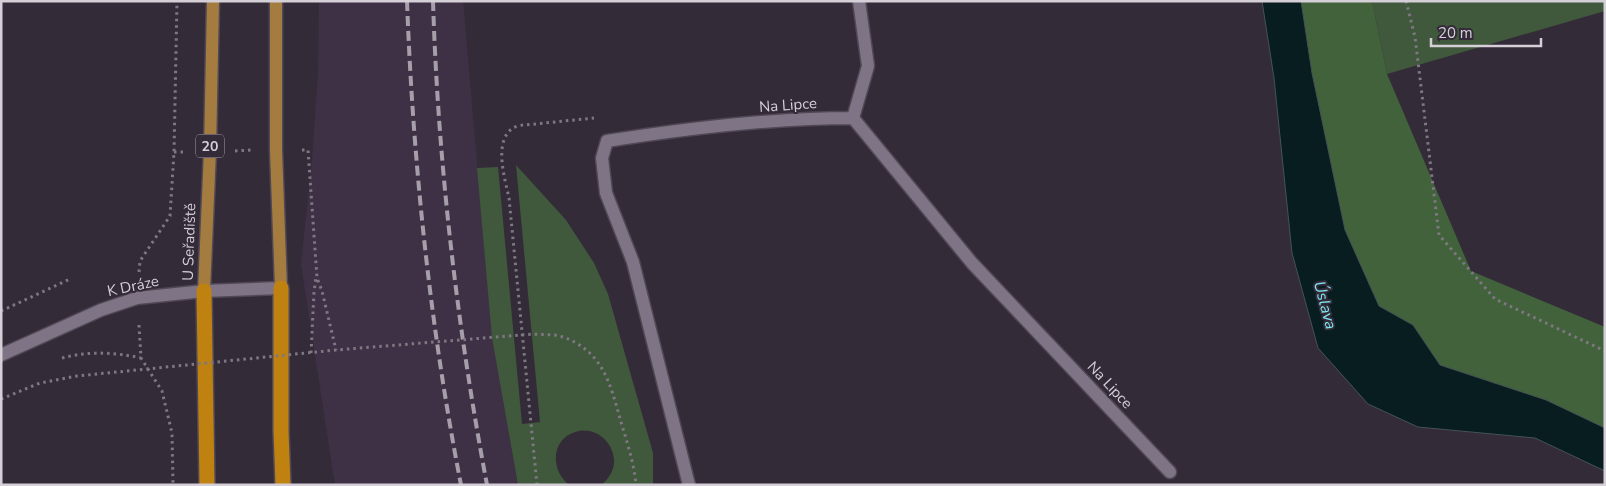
<svg xmlns="http://www.w3.org/2000/svg" width="1606" height="486" viewBox="0 0 1606 486" font-family="'Nunito Sans',sans-serif">
	<style>
		.built { fill: #3f3145 }
		.green { fill: #40583c }
		.forest { fill: #42623c }
		.water { fill: #071d1f; stroke: #455256 }
		.lines { fill: none; stroke-linecap: round; stroke-linejoin: round }
		.street-casing { stroke: #504854; stroke-width: 15 }
		.secondary-casing { stroke: #504854; stroke-width: 15 }
		.primary-casing { stroke: #504854; stroke-width: 15 }
		.highway-casing { stroke: #504854; stroke-width: 18 }
		.path { stroke: #7f7883; stroke-width: 3; stroke-dasharray: 2.5 4; stroke-linecap: butt }
		.street { stroke: #7f7485; stroke-width: 12 }
		.secondary { stroke: #7f7485; stroke-width: 12 }
		.primary { stroke: #a57c3f; stroke-width: 12 }
		.highway { stroke: #bf8110; stroke-width: 15 }
		.rail { stroke: #a69faa; stroke-width: 4; stroke-dasharray: 10 5; stroke-linecap: butt }
		.path-bridge { stroke: #7f7883; stroke-width: 3; stroke-dasharray: 2.5 4; stroke-linecap: butt }
		.labels { text-anchor: middle; stroke-width: 4; stroke-linejoin: round; paint-order: stroke }
		.shield { fill: #342b39; stroke: #a59ea8; stroke-width: 1 }
		.shield-label { font-size: 14px; font-weight: bold; fill: #d5cfd8 }
		.street-label { font-size: 15px; fill: #d5cfd8; stroke: #342b39 }
		.water-label { font-size: 16px; font-style: italic; fill: #7de8f4; stroke: #342b39 }
	</style>
	<rect width="100%" height="100%" fill="#342b39"/>
	<path class="built" d="M319 1H463L492 338 518 485H335L301 264 312 161 318 75Z"/>
	<path class="green" d="M1372 1H1605V11L1387 74Z
		M516 165 566 220 594 263 608 294 653 453V485H601C609 479 615 469 614 459 612 440 594 426 575 432 550 440 551 471 569 485H518L492 338 477 168 498 167 522 424 540 422Z"/>
	<path class="forest" d="M1301 1H1372L1387 74 1471 271 1605 327V428L1546 400 1440 365 1413 325 1379 306 1345 230 1312 73Z"/>
	<path class="water" d="M1262 1H1301L1312 73 1345 230 1379 306 1413 325 1440 365 1546 400 1605 428V471L1535 438 1418 427 1368 404 1318 348 1292 253 1274 78Z"/>
	<g class="lines">
		<g class="street-casing">
			<path id="street" d="M853 118 868 66 859 1
				M689 485 633 262 606 193 602 158 607 141C689 128 771 118 853 118L972 263 1170 472"/>
		</g>
		<g class="secondary-casing">
			<path id="secondary" d="M1 355 101 310 137 298 204 291 281 288"/>
		</g>
		<g class="primary-casing">
			<path id="primary" d="M276 1V150L281 288
				M204 291 210 151 213 1"/>
		</g>
		<g class="highway-casing">
			<path id="highway" d="M281 288V431L283 485
				M204 291 207 485"/>
		</g>
		<path class="path" d="M1406 1 1415 37 1439 235 1495 299 1605 351
			M302 150H308L317 278 322 291 336 350
			M235 151 251 150
			M174 152H186
			M139 272 140 261 170 216 174 152 177 1
			M1 311 70 279
			M139 325 141 358 162 391 172 433 173 485
			M311 353 314 292 316 278
			M62 358C88 351 114 352 141 358
			M537 485 509 198C505 179 493 141 513 128 516 126 521 125 525 125L594 118"/>
		<use href="#street" class="street"/>
		<use href="#secondary" class="secondary"/>
		<use href="#primary" class="primary"/>
		<use href="#highway" class="highway"/>
		<path class="rail" d="M407 1C413 163 430 326 461 485
			M433 1C438 163 457 326 487 485"/>
		<path class="path-bridge" d="M1 399 40 383 77 376 336 350 533 334C542 335 552 334 560 336 603 350 610 383 621 422 627 442 634 463 636 485"/>
	</g>
	<g class="labels">
		<rect class="shield" x="196" y="134.5" width="28" height="23" rx="4"/>
		<g class="shield-label">
			<text x="210" y="151">20</text>
		</g>
		<g class="street-label">
			<text transform="translate(788 105) rotate(-4)" y="5">Na Lipce</text>
			<text transform="translate(189 242) rotate(-88)" y="5">U Seřadiště</text>
			<text transform="translate(133 286) rotate(-12)" y="5">K Dráze</text>
			<text transform="translate(1110 385) rotate(47)" y="5">Na Lipce</text>
		</g>
		<g class="water-label">
			<text transform="translate(1326 305) rotate(75)" y="6">Úslava</text>
		</g>
	</g>
	<rect width="1606" height="486" fill="none" stroke="#d5cfd8" stroke-width="5"/>
	<path d="M1431 38v8h110v-8" fill="none" stroke="#d5cfd8" stroke-width="2.5"/>
	<text x="1438" y="38" font-size="15" fill="#d5cfd8" stroke="#342b39" stroke-width="4" paint-order="stroke">20 m</text>
</svg>
